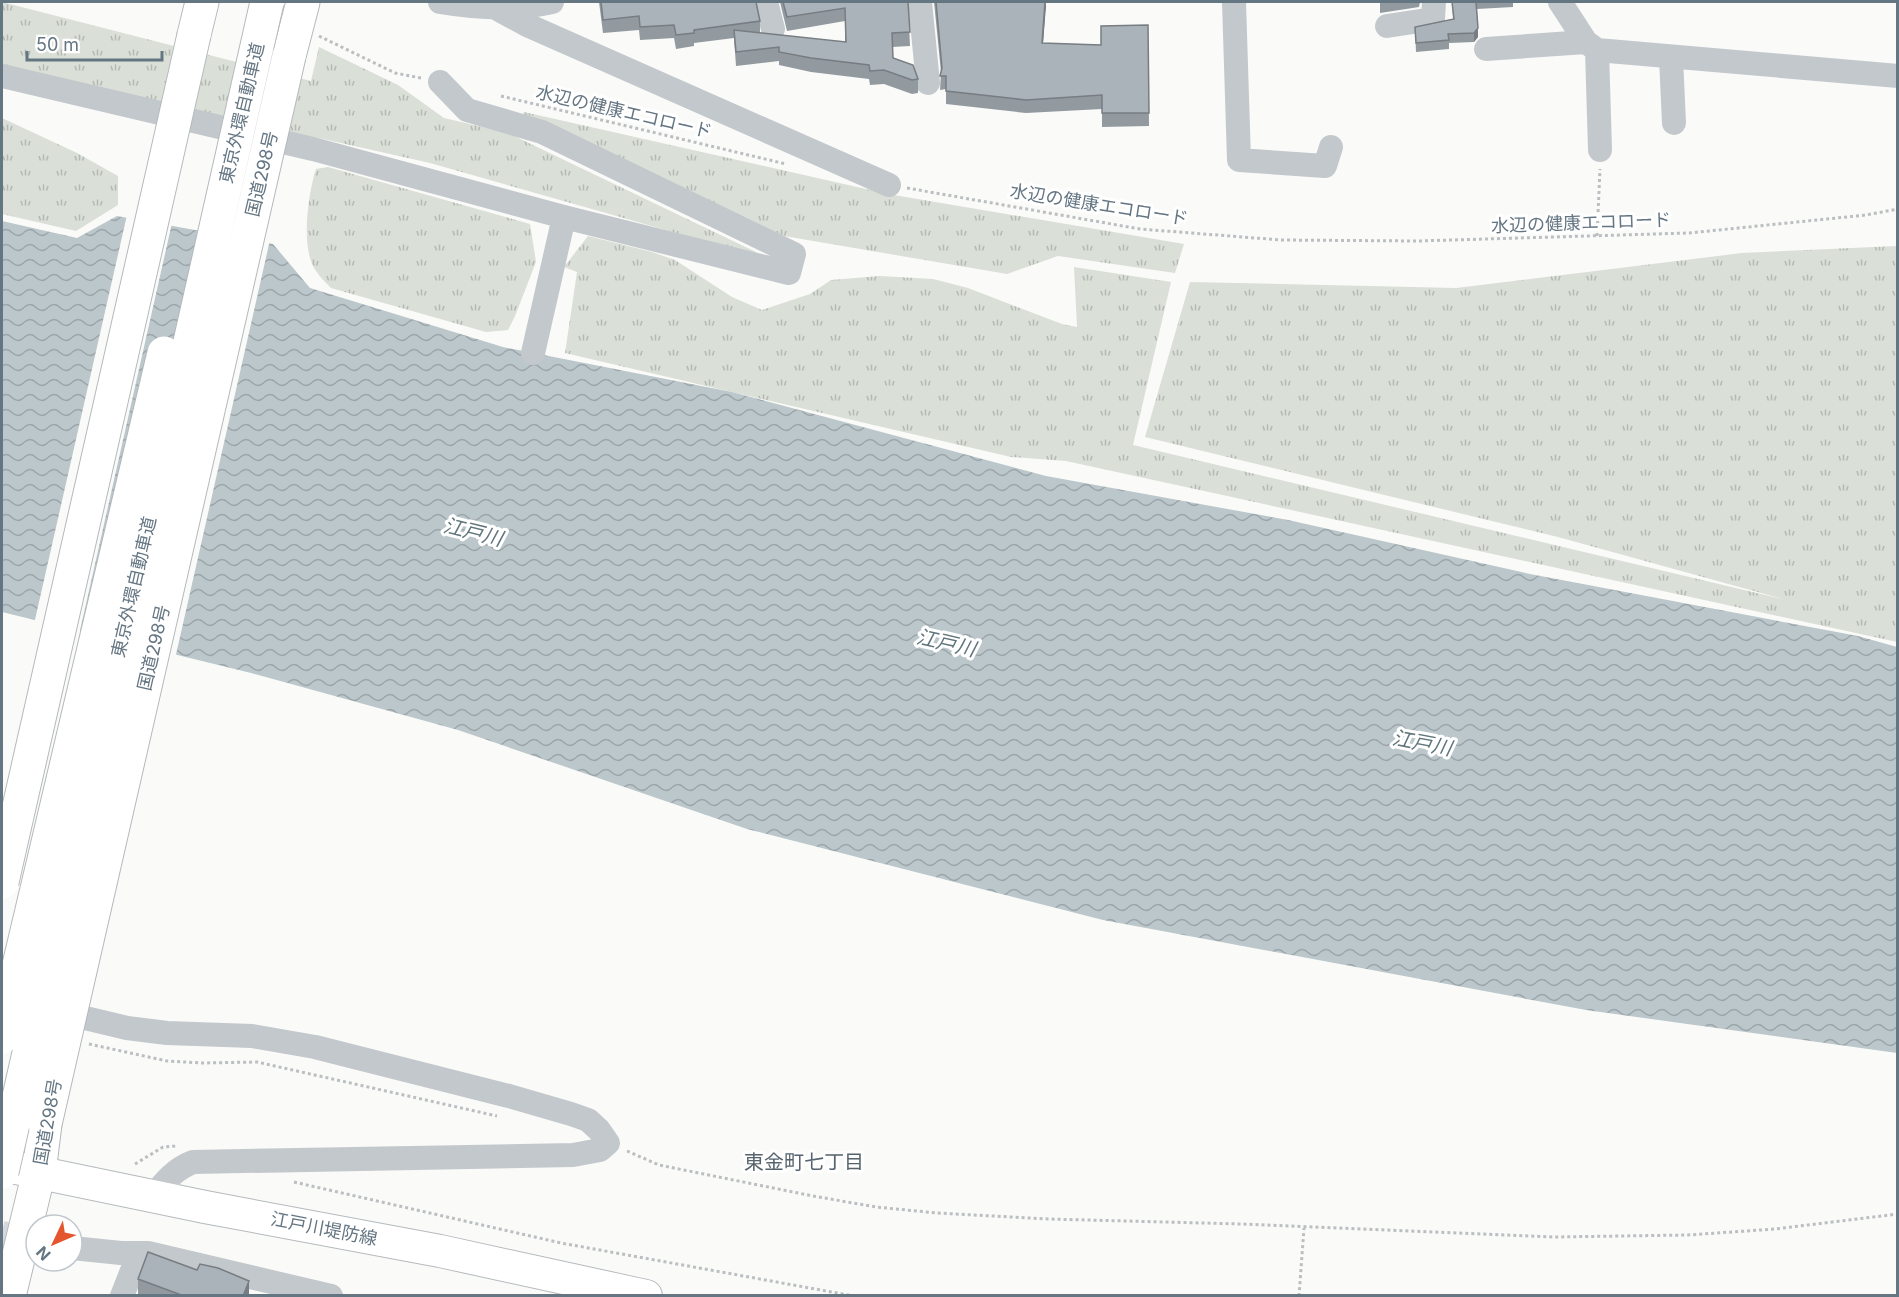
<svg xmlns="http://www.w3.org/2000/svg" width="1899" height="1297" viewBox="0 0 1899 1297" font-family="Inter,'Noto Sans JP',sans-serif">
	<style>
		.grass { fill: url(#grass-tufts) }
		.water { fill: url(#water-waves) }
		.pier { fill: #fafaf8 }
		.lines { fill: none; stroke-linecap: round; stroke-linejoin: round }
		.minor-tunnel { stroke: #d5d9db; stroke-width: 24; stroke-dasharray: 24 12; stroke-linecap: butt }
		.major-casing { stroke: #b5babe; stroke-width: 34 }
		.highway-casing { stroke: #b4b9bd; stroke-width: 35 }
		.path { stroke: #bbbfc2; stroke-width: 3; stroke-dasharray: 3 3; stroke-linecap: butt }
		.minor { stroke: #c3c8cc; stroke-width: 24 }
		.major { stroke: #fff; stroke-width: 32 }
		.highway { stroke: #fff; stroke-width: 33 }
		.highway-bridge-casing { stroke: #b4b9bd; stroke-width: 35; stroke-linecap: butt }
		.highway-bridge { stroke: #fff; stroke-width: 33 }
		.wall { fill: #929a9f }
		.shaded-wall { fill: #777d82 }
		.building { fill: #aab3b9; stroke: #777d82; stroke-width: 1.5 }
		.labels { text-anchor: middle; stroke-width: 6; stroke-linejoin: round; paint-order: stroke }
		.street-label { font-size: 18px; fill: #657683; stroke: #fff }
		.water-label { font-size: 20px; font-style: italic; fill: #60757c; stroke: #fff }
		.neighbourhood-label { font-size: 20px; fill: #57646e; stroke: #fff }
	</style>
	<defs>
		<pattern id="grass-tufts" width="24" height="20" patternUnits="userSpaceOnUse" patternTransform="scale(1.5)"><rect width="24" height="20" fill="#dadfd7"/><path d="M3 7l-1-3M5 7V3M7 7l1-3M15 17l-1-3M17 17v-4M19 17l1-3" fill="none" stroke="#b4b9b4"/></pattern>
		<pattern id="water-waves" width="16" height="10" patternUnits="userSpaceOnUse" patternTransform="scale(1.5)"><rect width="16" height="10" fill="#bbc7cb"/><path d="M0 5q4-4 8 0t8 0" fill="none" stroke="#9ca6aa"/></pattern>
	</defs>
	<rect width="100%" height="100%" fill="#fafaf8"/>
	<path class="grass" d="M2 2 311 81 319 47 398 85 444 118 508 133 756 252 754 255 430 163 2 67Z
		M524 112 888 194 1184 244 1175 273 1058 256 1007 274 784 236 522 116Z
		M2 118 77 153 118 176V205L76 231 2 214Z
		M328 167 530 224 536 262 515 316 508 330 486 332 331 288C326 283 320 277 316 271 300 249 308 194 316 169Z
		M588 236 652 252 675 260 732 297 762 310 810 294 831 280 880 276 933 279 968 288 1062 324 1077 327 1074 267 1171 282 1133 445 1786 600 1558 537 1145 437 1190 282 1456 288 1742 253 1897 246V642L1066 461 1011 457 565 353 577 272 564 267Z"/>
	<path class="water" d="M117 216 273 244 310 288 503 347 732 392 1046 476 1288 520 1530 574 1858 636 1897 647V1053L1586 1010 1103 920 747 829 458 730 251 673 2 612V221L77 238Z"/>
	<path class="pier" d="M127 215 172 223 79 635 34 624Z
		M234 234 270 240 175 659 138 650Z"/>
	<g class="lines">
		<path class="minor-tunnel" d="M2 1233 36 1240"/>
		<g class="major-casing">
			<path id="major" d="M2 1165 205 1207 440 1251 646 1296"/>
		</g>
		<g class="highway-casing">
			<path id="highway" d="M194 35 202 2
				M289 56 303 2
				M9 1296 39 1172 45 1124"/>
		</g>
		<path class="path" d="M319 36 395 73 421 78
			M501 96 786 164
			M907 188 1140 229 1281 240 1418 241 1689 233 1866 215 1898 209
			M1597 236 1600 169
			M89 1044 167 1061 203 1063 257 1062 497 1116
			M627 1151 659 1165 813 1196 876 1207 937 1213 1048 1219 1242 1224 1554 1237 1688 1235 1775 1229 1898 1214
			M135 1164 163 1147 177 1146
			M294 1182 561 1243 854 1296
			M1299 1296 1304 1228"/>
		<path class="minor" d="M440 2C476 8 517 10 552 2
			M766 2 773 29
			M920 2 928 83
			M1234 2 1239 160 1325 166 1331 147
			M1560 2 1586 42 1597 50 1898 76
			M492 6 527 25 889 185
			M1387 26 1433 19 1434 2
			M1486 49 1586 42
			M1597 50 1600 150
			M1671 58 1674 123
			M2 76 313 149 564 217 789 273 794 254 542 132 467 110 440 82
			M533 353 564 217
			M56 1011 127 1028 167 1033 252 1036 315 1047 509 1096 571 1114 588 1120 599 1130 608 1143 600 1150 573 1155 193 1162C175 1169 165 1181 153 1196
			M72 1248 121 1253H148L331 1296
			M122 1296 135 1263 136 1253"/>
		<use href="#major" class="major"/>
		<use href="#highway" class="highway"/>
		<g class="highway-bridge-casing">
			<path id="highway-bridge" d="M2 882 194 35
				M2 1037 164 353
				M45 1124 289 56
				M2 1172 267 2"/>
		</g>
		<use href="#highway-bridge" class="highway-bridge"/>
	</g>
	<path class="wall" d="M599 2H756L760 21V33L845 42V21L787 31 780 2H908L910 46 892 47 893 58 918 79V93L912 94 884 84 870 85 869 79 811 72 779 65V61L736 66 734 38 694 43V46L676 49 674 38 640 40 639 30 603 33Z
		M934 2H1046L1043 43 1101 45 1148 25 1149 126 1102 127V109L1026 113 946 104V89L940 90 941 72Z
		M1380 2H1420L1419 7 1380 13Z
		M1452 2H1513V7L1477 9 1478 37 1474 42 1449 43V49L1416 52 1415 27 1453 19Z
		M197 1270 249 1296H140L138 1295V1279Z"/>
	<path class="shaded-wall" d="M1045 2 1046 6 1042 56V43Z
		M1478 28V37L1474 42V33Z
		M249 1281V1296H243Z"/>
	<path class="building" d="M601 2H756L760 21 694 30V33L676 35 674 25 640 27 639 16 603 20Z
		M783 2H908L910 32 892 33 893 58 913 65 918 79 912 80 884 70 870 71 869 65 811 58 779 52V47L736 52 734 30 846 42 845 8 787 17Z
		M936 2H1045L1042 43 1101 45V26L1148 25 1149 113H1102V95L1026 100 946 91V76H940L942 68Z
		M1452 2H1476L1478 28 1474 33 1448 34 1449 40 1416 43 1415 27 1454 19Z
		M148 1252 197 1270 200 1264 218 1268 249 1281 243 1296H184L138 1279Z"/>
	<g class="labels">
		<g class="street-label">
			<text transform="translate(624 112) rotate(13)" y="6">水辺の健康エコロード</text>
			<text transform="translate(242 113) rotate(-77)" y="6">東京外環自動車道</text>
			<text transform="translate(262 174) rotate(-77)" y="6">国道298号</text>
			<text transform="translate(1099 205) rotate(9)" y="6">水辺の健康エコロード</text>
			<text transform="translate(1581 223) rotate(-2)" y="6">水辺の健康エコロード</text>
			<text transform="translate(134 587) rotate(-77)" y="6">東京外環自動車道</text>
			<text transform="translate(154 648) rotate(-77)" y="6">国道298号</text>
			<text transform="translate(48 1122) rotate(-80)" y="6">国道298号</text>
			<text transform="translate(324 1229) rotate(11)" y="6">江戸川堤防線</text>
		</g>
		<g class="water-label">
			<text transform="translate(473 532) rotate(14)" y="7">江戸川</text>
			<text transform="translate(946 643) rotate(13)" y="7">江戸川</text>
			<text transform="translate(1422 743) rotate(11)" y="7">江戸川</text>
		</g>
		<g class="neighbourhood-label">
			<text x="804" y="1169">東金町七丁目</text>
		</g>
	</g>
	<rect width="1899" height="1297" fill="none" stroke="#657683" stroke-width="6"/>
	<g transform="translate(54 1243) rotate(226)"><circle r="28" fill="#ffffff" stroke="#c1c8cd" stroke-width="1.5"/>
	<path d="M0-4.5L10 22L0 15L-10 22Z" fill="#e4572e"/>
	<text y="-9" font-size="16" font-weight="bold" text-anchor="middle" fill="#657683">N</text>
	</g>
	<path d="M27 51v9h135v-9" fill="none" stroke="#657683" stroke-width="3"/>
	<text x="36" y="51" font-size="18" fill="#657683" stroke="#ffffff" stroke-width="4.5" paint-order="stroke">50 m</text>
</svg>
